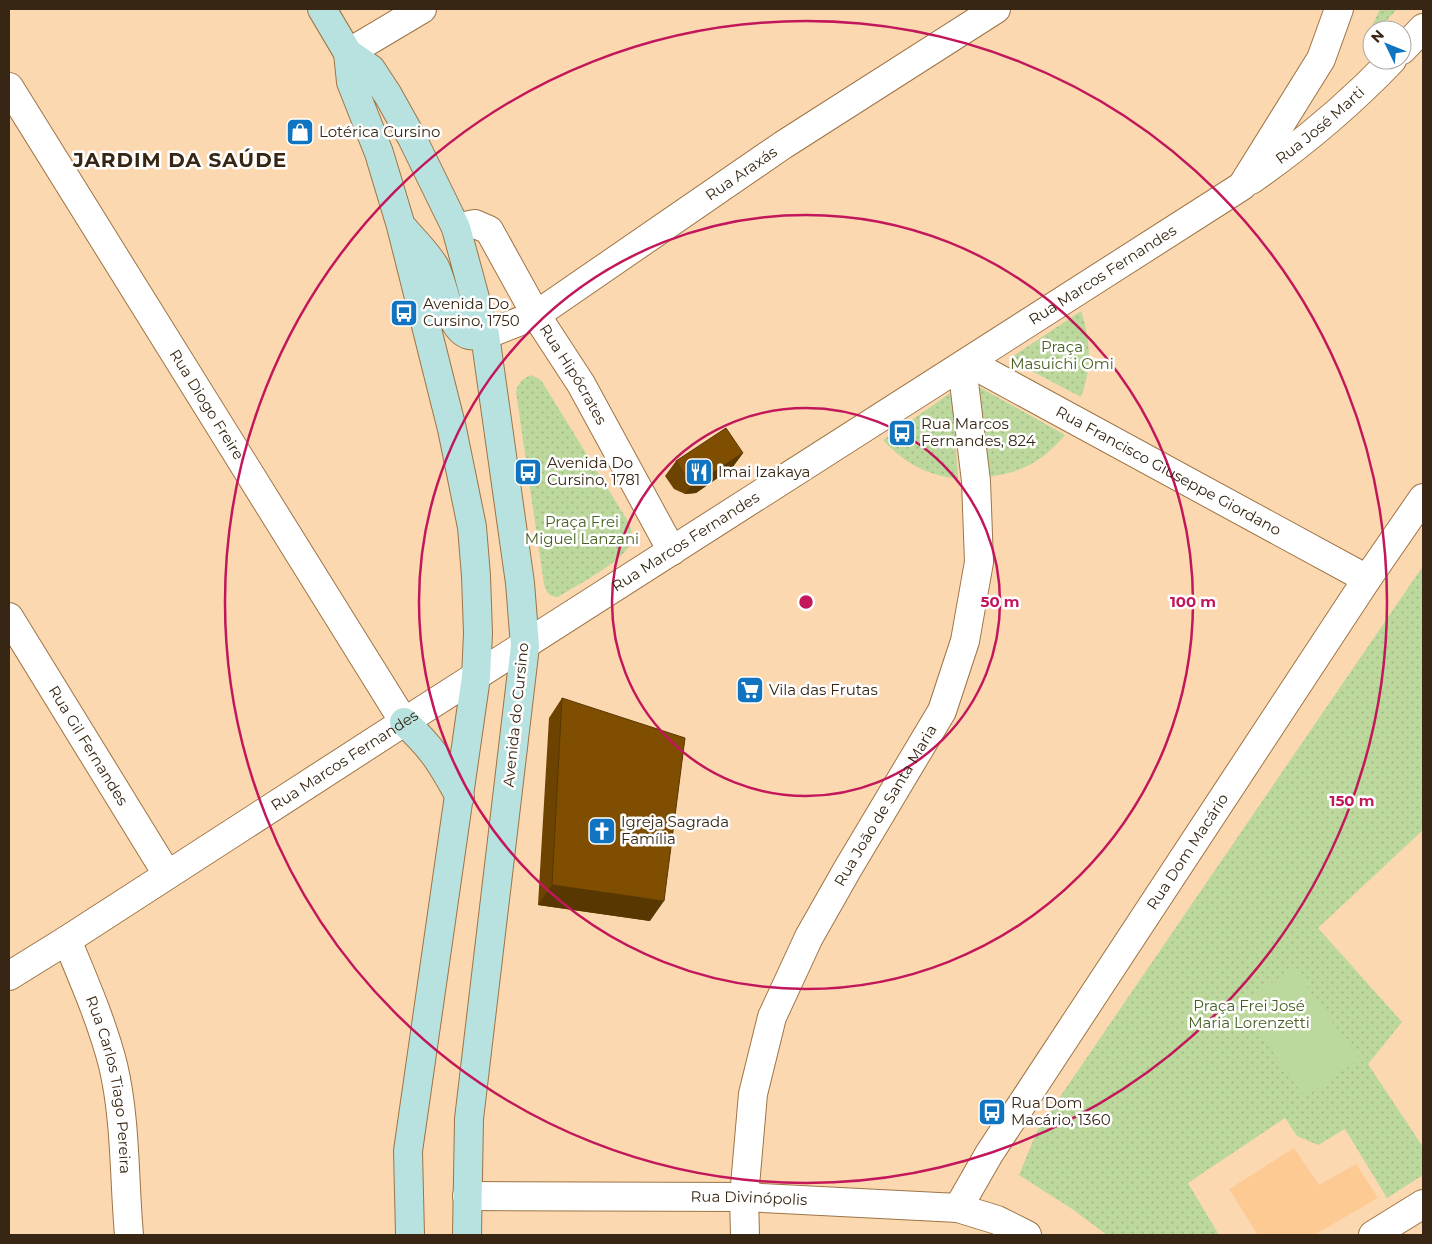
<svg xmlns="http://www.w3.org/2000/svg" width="1432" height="1244" viewBox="0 0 1432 1244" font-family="Montserrat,sans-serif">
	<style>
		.built { fill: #fdca93 }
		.park { fill: url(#park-dots) }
		.pitch { fill: #bcd89c }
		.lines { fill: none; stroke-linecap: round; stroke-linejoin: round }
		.minor-casing { stroke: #9d7445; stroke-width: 30 }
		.tertiary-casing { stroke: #9d7445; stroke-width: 30 }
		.secondary-casing { stroke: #9d7445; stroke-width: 30 }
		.minor { stroke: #fff; stroke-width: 28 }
		.tertiary { stroke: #fff; stroke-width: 28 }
		.secondary { stroke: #b7e2e0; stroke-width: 28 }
		.wall { fill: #6d4301 }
		.shaded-wall { fill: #593701 }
		.building { fill: #7f4e01; stroke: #593701 }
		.ring { fill: none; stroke: #c2185b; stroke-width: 2.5 }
		.labels { text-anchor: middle; stroke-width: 5; stroke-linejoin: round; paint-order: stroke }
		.street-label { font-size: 15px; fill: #372613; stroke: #fff }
		.poi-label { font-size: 15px; fill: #372613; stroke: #fff; text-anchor: start }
		.park-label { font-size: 15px; fill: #476122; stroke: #fff }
		.district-label { font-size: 20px; font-weight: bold; letter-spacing: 1px; fill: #372613; stroke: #fff }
		.centre { fill: #c2185b; stroke: #fff; stroke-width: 2.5 }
		.ring-label { font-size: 15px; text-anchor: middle; font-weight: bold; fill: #c2185b; stroke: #fff; stroke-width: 5; stroke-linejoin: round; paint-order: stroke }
	</style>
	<defs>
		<pattern id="park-dots" width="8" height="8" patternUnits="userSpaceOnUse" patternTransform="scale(1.25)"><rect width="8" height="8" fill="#bcd89c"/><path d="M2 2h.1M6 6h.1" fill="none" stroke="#a2b986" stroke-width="1.8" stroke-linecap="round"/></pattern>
	</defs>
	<rect width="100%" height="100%" fill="#fcd8b1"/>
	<path class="built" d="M1294 1148 1319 1185 1356 1164 1378 1198 1314 1235H1258L1229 1189Z"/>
	<path class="park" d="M1380 9H1397L1378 30H1372V37L1362 48Z
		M1081 311C1091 341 1092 367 1081 397L1009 359Z
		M531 375 541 380 629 523C631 529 633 535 631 542 625 561 575 586 558 597 549 597 546 592 544 584L516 392C518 383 522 379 531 375Z
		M972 383 1065 435C1042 462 1020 474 984 477Z
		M952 392 958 479C927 475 904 463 883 440Z
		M1423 566V830L1318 928 1402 1022 1368 1064 1423 1147V1175L1387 1198 1345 1129 1318 1145 1297 1136 1285 1118 1188 1183 1219 1235H1107L1072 1209 1019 1175 1038 1129Z"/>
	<path class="pitch" d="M1293 967 1359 1059 1305 1097 1240 1006Z"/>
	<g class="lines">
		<g class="minor-casing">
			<g id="minor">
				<path d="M1402 50 1423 28"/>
				<path d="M348 53 422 9"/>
				<path id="s1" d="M9 87 404 722"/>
				<path id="s2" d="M1251 180C1301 145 1350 104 1392 60"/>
				<path id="s3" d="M456 228 475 224 489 230 536 315 581 384 672 551"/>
				<path id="s4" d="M485 335 536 315 783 145 996 9"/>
				<path id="s5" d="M968 362 1367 579"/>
				<path id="s6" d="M9 617 167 874"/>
				<path id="s7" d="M67 940C84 981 102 1022 113 1065 126 1120 124 1179 129 1235"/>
				<path id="s8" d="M9 976 67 940 404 722 1242 186 1321 59 1339 9"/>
				<path id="s9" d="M467 1196 744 1197 958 1208 997 1220 1027 1235"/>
				<path id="s10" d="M958 1208 989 1154 1367 579 1423 498"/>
				<path id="s11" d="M745 1235 744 1197 753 1094 772 1017 809 937 847 870 942 711 965 641 979 562 976 481 962 366"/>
			</g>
		</g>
		<g class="tertiary-casing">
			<path id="tertiary" d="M1373 1235 1423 1204"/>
		</g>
		<g class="secondary-casing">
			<path id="secondary" d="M322 9 348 53 351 82 379 153 401 226 452 429 472 527 476 576 478 633 476 677 408 1151 410 1235
				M348 53 371 69 388 95 412 138 456 228 485 335 520 583 525 646 469 1119 467 1235
				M405 230C415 242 427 253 435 267 444 284 449 330 469 335 474 336 480 335 485 335
				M404 722C432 747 442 764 460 797"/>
		</g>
		<use href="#minor" class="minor"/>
		<use href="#tertiary" class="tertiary"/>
		<use href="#secondary" class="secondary"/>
	</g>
	<path class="wall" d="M743 453 732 468 696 493 685 494 674 489 665 476 676 461Z
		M562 698 650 921 538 905 549 718Z"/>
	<path class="shaded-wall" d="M743 453 732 468 696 493 685 494 696 479Z
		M552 885 664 901 650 921 538 905Z"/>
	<path class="building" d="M726 428 743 453 706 477 696 479 684 474 676 461Z
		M562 698 685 738 664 901 552 885Z"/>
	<g class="ring">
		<circle cx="806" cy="602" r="194"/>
		<circle cx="806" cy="602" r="387"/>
		<circle cx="806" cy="602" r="581"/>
	</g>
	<defs>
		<g id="shop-square" transform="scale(1.4375)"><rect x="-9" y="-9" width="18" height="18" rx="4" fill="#1074c0" stroke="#fff"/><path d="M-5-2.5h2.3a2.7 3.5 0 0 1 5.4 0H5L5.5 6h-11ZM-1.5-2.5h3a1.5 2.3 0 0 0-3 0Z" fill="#fff"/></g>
		<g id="bus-square" transform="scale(1.4375)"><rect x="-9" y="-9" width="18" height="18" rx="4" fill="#1074c0" stroke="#fff"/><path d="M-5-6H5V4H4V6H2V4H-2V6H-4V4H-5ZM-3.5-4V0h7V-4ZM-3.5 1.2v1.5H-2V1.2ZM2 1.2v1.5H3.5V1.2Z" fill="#fff"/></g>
		<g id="restaurant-square" transform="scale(1.4375)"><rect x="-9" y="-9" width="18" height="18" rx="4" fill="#1074c0" stroke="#fff"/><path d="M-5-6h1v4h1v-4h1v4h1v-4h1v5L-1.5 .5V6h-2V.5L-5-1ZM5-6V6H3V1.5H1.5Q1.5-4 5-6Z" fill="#fff"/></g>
		<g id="supermarket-square" transform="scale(1.4375)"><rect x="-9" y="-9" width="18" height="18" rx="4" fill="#1074c0" stroke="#fff"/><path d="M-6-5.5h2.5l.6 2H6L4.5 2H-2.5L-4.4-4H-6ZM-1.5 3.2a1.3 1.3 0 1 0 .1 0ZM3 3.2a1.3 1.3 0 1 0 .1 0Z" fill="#fff"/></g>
		<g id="church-square" transform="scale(1.4375)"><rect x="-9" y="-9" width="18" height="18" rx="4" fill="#1074c0" stroke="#fff"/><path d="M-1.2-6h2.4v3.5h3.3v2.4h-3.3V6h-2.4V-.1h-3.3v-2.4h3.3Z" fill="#fff"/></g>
	</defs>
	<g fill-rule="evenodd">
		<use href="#shop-square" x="300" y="132"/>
		<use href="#bus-square" x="404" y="313"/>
		<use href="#bus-square" x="902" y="433"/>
		<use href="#bus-square" x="528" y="472"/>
		<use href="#restaurant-square" x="699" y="472"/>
		<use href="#supermarket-square" x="750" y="690"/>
		<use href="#church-square" x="602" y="831"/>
		<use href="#bus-square" x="992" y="1112"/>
	</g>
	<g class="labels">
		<g class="street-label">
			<text dy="5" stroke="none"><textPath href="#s2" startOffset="88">Rua José Marti</textPath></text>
			<text dy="5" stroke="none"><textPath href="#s4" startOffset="304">Rua Araxás</textPath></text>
			<text dy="5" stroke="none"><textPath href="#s8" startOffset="1299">Rua Marcos Fernandes</textPath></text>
			<text dy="5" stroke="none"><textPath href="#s3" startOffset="202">Rua Hipócrates</textPath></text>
			<text dy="5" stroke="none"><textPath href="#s1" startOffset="374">Rua Diogo Freire</textPath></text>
			<text dy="5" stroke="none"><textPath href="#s5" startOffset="228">Rua Francisco Giuseppe Giordano</textPath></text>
			<text dy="5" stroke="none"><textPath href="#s8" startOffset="804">Rua Marcos Fernandes</textPath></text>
			<text transform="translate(516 715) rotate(-84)" y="5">Avenida do Cursino</text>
			<text dy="5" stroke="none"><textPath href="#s6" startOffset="151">Rua Gil Fernandes</textPath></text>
			<text dy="5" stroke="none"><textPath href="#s8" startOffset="399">Rua Marcos Fernandes</textPath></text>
			<text dy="5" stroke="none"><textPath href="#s11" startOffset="461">Rua João de Santa Maria</textPath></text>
			<text dy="5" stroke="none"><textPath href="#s10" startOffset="424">Rua Dom Macário</textPath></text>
			<text dy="5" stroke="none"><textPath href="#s7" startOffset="152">Rua Carlos Tiago Pereira</textPath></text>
			<text dy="5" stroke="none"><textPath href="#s9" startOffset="282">Rua Divinópolis</textPath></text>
		</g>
		<g class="poi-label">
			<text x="319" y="137">Lotérica Cursino</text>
			<text x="423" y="309">Avenida Do<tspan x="423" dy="17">Cursino, 1750</tspan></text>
			<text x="921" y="429">Rua Marcos<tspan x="921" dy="17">Fernandes, 824</tspan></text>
			<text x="547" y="468">Avenida Do<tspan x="547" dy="17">Cursino, 1781</tspan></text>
			<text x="718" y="477">Imai Izakaya</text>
			<text x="769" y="695">Vila das Frutas</text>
			<text x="621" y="827">Igreja Sagrada<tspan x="621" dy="17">Família</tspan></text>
			<text x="1011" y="1108">Rua Dom<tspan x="1011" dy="17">Macário, 1360</tspan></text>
		</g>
		<g class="park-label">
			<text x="1062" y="352">Praça<tspan x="1062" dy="17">Masuichi Omi</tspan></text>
			<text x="582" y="527">Praça Frei<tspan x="582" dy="17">Miguel Lanzani</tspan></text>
			<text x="1249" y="1011">Praça Frei José<tspan x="1249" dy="17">Maria Lorenzetti</tspan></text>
		</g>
		<g class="district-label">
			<text x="180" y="167">JARDIM DA SAÚDE</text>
		</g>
	</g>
	<circle cx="806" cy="602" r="8" class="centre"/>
	<g class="ring-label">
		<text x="1000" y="607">50 m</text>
		<text x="1193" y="607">100 m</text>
		<text x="1352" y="806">150 m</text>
	</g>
	<rect width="1432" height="1244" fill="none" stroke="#372613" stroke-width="20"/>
	<g transform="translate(1387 45) rotate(313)"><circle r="24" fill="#ffffff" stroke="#afa8a1"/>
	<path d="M0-4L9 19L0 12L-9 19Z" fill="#1074c0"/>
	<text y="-8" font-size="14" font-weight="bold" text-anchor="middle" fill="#372613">N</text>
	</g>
</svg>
